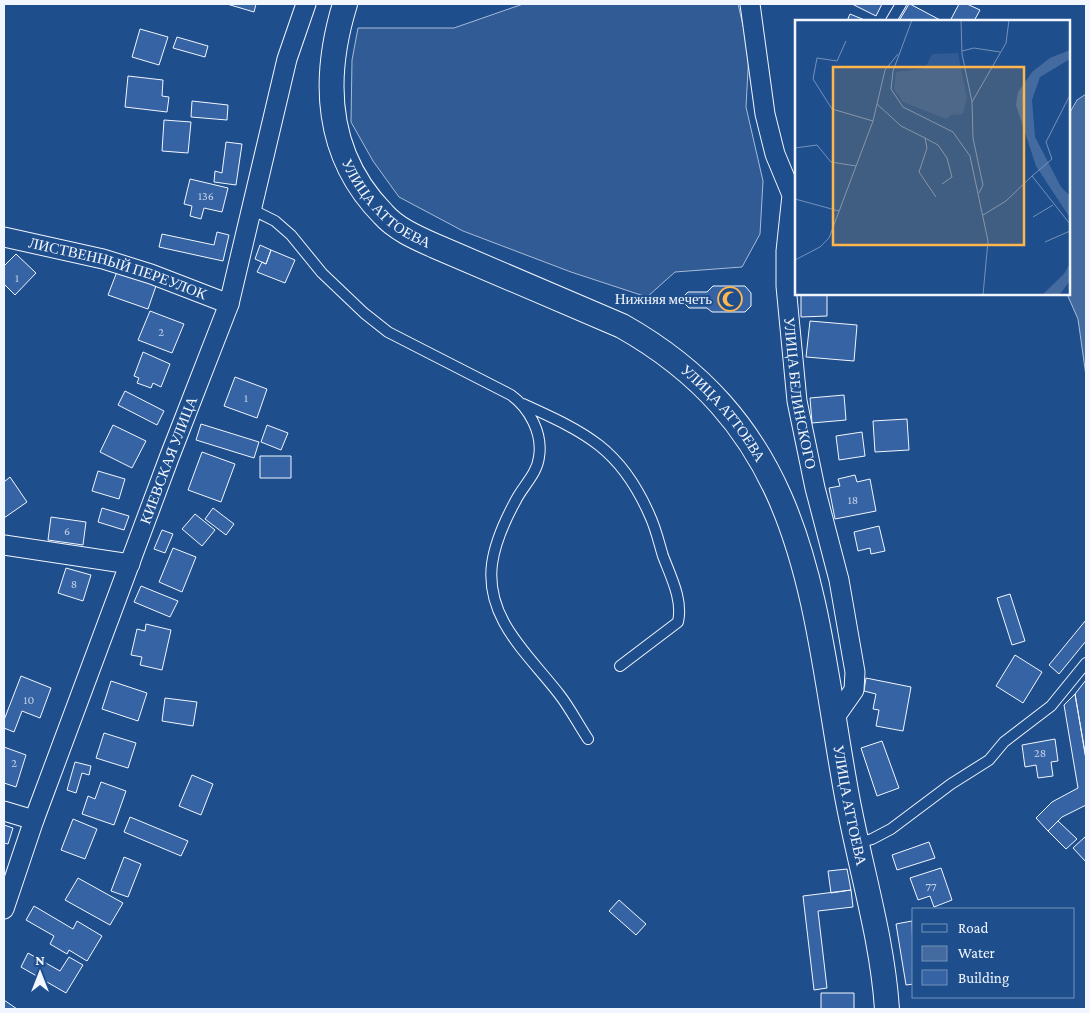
<svg xmlns="http://www.w3.org/2000/svg" width="1090" height="1013" viewBox="0 0 1090 1013" font-family="'Crimson Pro',serif">
	<style>
		.built { fill: #305b95; stroke: #a8bbd7 }
		.water { fill: #446ba0; stroke: #a8bbd7 }
		.building { fill: #3563a3; stroke: #f2f6ff }
		.lines { fill: none; stroke-linecap: round; stroke-linejoin: round }
		.service-casing { stroke: #f2f6ff; stroke-width: 12 }
		.minor-casing { stroke: #f2f6ff; stroke-width: 21 }
		.tertiary-casing { stroke: #f2f6ff; stroke-width: 26 }
		.service { stroke: #1f4e8c; stroke-width: 10 }
		.minor { stroke: #1f4e8c; stroke-width: 19 }
		.tertiary { stroke: #1f4e8c; stroke-width: 24 }
		.labels { text-anchor: middle; stroke-width: 4; stroke-linejoin: round; paint-order: stroke }
		.number-label { font-size: 12px; fill: #c3d1e8 }
		.street-label { font-size: 15px; fill: #f2f6ff; stroke: #1f4e8c }
		.poi-label { font-size: 15px; fill: #f2f6ff; stroke: #1f4e8c; text-anchor: end }
		.inset-road { fill: none; stroke: #7391ba; stroke-width: 1 }
		.view { fill: #ffb74d; fill-opacity: 0.15; stroke: #ffb74d; stroke-width: 2.5 }
		.inset-edge { fill: none; stroke: #f2f6ff; stroke-width: 2.5 }
	</style>
	<rect width="100%" height="100%" fill="#1f4e8c"/>
	<path class="built" d="M523 4H738L749 51 746 107 763 181 760 234 742 267 675 272 647 297 571 272 463 231 399 197 373 161 351 122 352 60 358 28H454Z"/>
	<path class="water" d="M1086 94V376L1078 319 1067 294H1069V114L1077 100Z"/>
	<path class="building" d="M227 4H256L254 12Z
		M852 4H882L876 16Z
		M909 4H910L942 21H899Z
		M959 4H967L980 10 974 21H950Z
		M850 14 867 21H847Z
		M140 29 168 37 159 65 132 57Z
		M177 37 208 46 205 57 173 48Z
		M128 76 163 80 162 96 169 97 167 112 125 107Z
		M192 101 228 105 227 120 191 117Z
		M164 120 191 122 188 153 162 151Z
		M226 142 242 144 236 185 214 182 215 171 222 173Z
		M190 179 228 188 222 212 204 208 201 219 190 216 192 206 184 204Z
		M217 232 229 235 223 261 159 247 162 234 214 245Z
		M260 245 271 250 266 264 255 259Z
		M271 250 295 260 285 283 257 272 262 262 266 264Z
		M16 254 36 273 15 295 4 284V266Z
		M118 269 157 283 148 309 108 295Z
		M713 286H745L751 293V306L745 312H712L707 308H689L684 303V296L688 292H707Z
		M801 294H827V316L801 317Z
		M150 311 184 324 172 353 138 340Z
		M810 321 857 325 854 361 806 357Z
		M143 352 170 364 161 387 153 383 151 388 137 383 139 378 134 376Z
		M235 377 267 389 257 418 224 406Z
		M125 391 164 411 157 425 118 405Z
		M844 395 846 420 812 423 810 398Z
		M907 419 909 450 875 452 873 421Z
		M201 424 259 442 254 458 196 440Z
		M113 425 146 441 132 468 100 452Z
		M267 425 288 433 281 450 261 442Z
		M862 432 865 456 839 460 836 436Z
		M202 452 235 464 221 502 188 490Z
		M260 456H291V478H260Z
		M98 471 125 479 119 499 92 491Z
		M855 475 857 482 870 479 876 511 835 519 829 488 840 486 838 479Z
		M10 477 27 502 4 518V482Z
		M102 508 129 516 124 530 98 522Z
		M213 508 234 524 226 535 205 519Z
		M195 514 215 530 202 546 182 529Z
		M51 517 86 522 83 545 48 540Z
		M879 526 885 551 871 554 870 548 858 551 854 532Z
		M162 530 173 534 165 553 154 549Z
		M173 548 196 557 182 592 159 582Z
		M66 568 91 575 83 601 58 593Z
		M141 586 178 601 170 617 134 602Z
		M1010 594 1025 641 1012 645 997 598Z
		M1086 620V641L1059 674 1049 665Z
		M146 624 171 630 162 670 140 665 142 657 131 655 137 629 145 631Z
		M1015 655 1042 672 1023 703 996 686Z
		M21 676 51 688 40 718 22 711 14 732 4 728V720Z
		M866 678 911 687 903 731 876 726 879 710 873 709 876 694 864 691Z
		M1086 680V759L1075 694Z
		M111 681 147 693 138 721 102 709Z
		M1075 694 1086 759V805L1062 817 1048 831 1036 818 1052 802 1078 788 1064 705Z
		M165 698 197 702 193 726 162 721Z
		M104 733 136 743 128 768 96 758Z
		M1055 739 1058 761 1051 762 1053 776 1038 778 1036 765 1025 767 1022 745Z
		M882 741 899 788 877 796 861 748Z
		M4 747 26 755 16 787 4 783Z
		M75 762 91 766 89 775 82 773 76 793 67 790Z
		M192 775 213 784 201 815 179 806Z
		M101 782 126 791 114 825 82 814 88 796 95 799Z
		M130 817 188 841 181 856 124 832Z
		M73 819 97 829 85 859 61 850Z
		M1058 821 1077 839 1066 849 1048 831Z
		M4 825 13 828 8 844 4 843Z
		M1086 836V862L1073 848Z
		M929 842 935 858 897 870 892 855Z
		M124 857 141 864 128 897 111 891Z
		M941 868 952 900 934 907 930 896 918 900 910 878Z
		M847 869 851 890 831 893 828 871Z
		M78 878 123 903 110 925 65 900Z
		M851 890 853 907 818 911 827 988 814 990 803 896Z
		M619 900 646 924 636 935 609 911Z
		M34 906 73 929 77 921 102 936 87 961 69 950 67 954 50 944 54 936 26 920Z
		M912 921 914 984 906 985 896 924Z
		M28 953 60 971 69 957 83 965 66 993 21 967Z
		M821 993H854V1009H821Z
		M4 1000 17 1009H4Z"/>
	<g class="lines">
		<g class="service-casing">
			<path id="service" d="M891 21 901 4
				M253 210 275 221 291 235 322 273 364 313 388 332 511 395C529 408 543 433 539 457 537 474 523 486 516 500 505 520 495 542 492 564 485 619 529 655 559 694 570 708 578 724 588 739
				M523 404C587 433 621 449 650 516 656 529 659 543 663 556 671 577 683 600 678 622L620 666
				M858 843 872 839 891 829 951 784 989 760 1004 742 1051 706 1086 663"/>
		</g>
		<g class="minor-casing">
			<g id="minor">
				<path id="s1" d="M750 4 765 114 775 154 792 195 786 251V286L797 401 815 488 839 580 855 672 854 690 835 717"/>
				<path id="s2" d="M4 237 103 259 151 274 229 304"/>
				<path d="M4 545 130 564"/>
				<path d="M4 811 34 820"/>
				<path id="s3" d="M4 909 34 820 169 458 229 304 287 59 306 4"/>
			</g>
		</g>
		<g class="tertiary-casing">
			<g id="tertiary">
				<path id="s4" d="M345 4C322 79 325 155 383 214 396 229 417 238 435 246L622 326C810 432 812 602 846 791 859 864 882 935 887 1009"/>
			</g>
		</g>
		<use href="#service" class="service"/>
		<use href="#minor" class="minor"/>
		<use href="#tertiary" class="tertiary"/>
	</g>
	<defs>
		<g id="mosque-ring" transform="scale(1.25)"><circle r="9.5" fill="#1f4e8c" stroke="#ffb74d" stroke-width="1.5"/><path d="M3.5-4.9A6 6 0 1 0 3.5 4.9A5 5 0 1 1 3.5-4.9Z" fill="#ffb74d"/></g>
	</defs>
	<g fill-rule="evenodd">
		<use href="#mosque-ring" x="730" y="299"/>
	</g>
	<g class="labels">
		<g class="number-label">
			<text x="206" y="200">136</text>
			<text x="17" y="282">1</text>
			<text x="161" y="336">2</text>
			<text x="246" y="402">1</text>
			<text x="853" y="504">18</text>
			<text x="67" y="535">6</text>
			<text x="74" y="588">8</text>
			<text x="29" y="704">10</text>
			<text x="1040" y="757">28</text>
			<text x="14" y="767">2</text>
			<text x="931" y="891">77</text>
		</g>
		<g class="street-label">
			<text dy="5" stroke="none"><textPath href="#s4" startOffset="220">УЛИЦА АТТОЕВА</textPath></text>
			<text dy="5" stroke="none"><textPath href="#s2" startOffset="118">ЛИСТВЕННЫЙ ПЕРЕУЛОК</textPath></text>
			<text dy="5" stroke="none"><textPath href="#s1" startOffset="396">УЛИЦА БЕЛИНСКОГО</textPath></text>
			<text dy="5" stroke="none"><textPath href="#s4" startOffset="625">УЛИЦА АТТОЕВА</textPath></text>
			<text dy="5" stroke="none"><textPath href="#s3" startOffset="478">КИЕВСКАЯ УЛИЦА</textPath></text>
			<text dy="5" stroke="none"><textPath href="#s4" startOffset="1044">УЛИЦА АТТОЕВА</textPath></text>
		</g>
		<g class="poi-label">
			<text x="712" y="304">Нижняя мечеть</text>
		</g>
	</g>
	<g transform="translate(795 20)">
		<rect width="275" height="275" fill="#1f4e8c"/>
		<path d="M163 33 172 79 168 94 156 95 151 99 108 82 99 69 101 52 130 48 137 34Z" fill="#305b95"/>
		<path d="M275 30V39L245 57 237 80 240 117 266 167 275 176V198L241 146 221 85 223 72 237 52 255 38ZM275 243V261L264 275H247L269 254Z" fill="#446ba0"/>
		<path class="inset-road" d="M117 0 98 51 96 69 108 87 158 112 175 136 193 221 188 275M166 0 167 34 177 82 178 118 188 165 184 173M51 21 42 41 22 38 18 59 37 89 78 101M167 31 179 28 205 32M275 75 251 122 257 139 237 156 275 204M177 82 211 23 214 0M82 84 106 106 130 118 132 128 124 152 141 177M130 118 143 125 152 138 157 157 147 164M0 128 22 125 36 142 61 146M0 179 44 191M188 195 211 181 237 156M238 197 258 185M250 222 275 211M0 240 25 227 34 218 78 101 90 50 103 34"/>
		<path class="view" d="M38 47H229V225H38Z"/>
		<rect width="275" height="275" class="inset-edge"/>
	</g>
	<rect width="1090" height="1013" fill="none" stroke="#f2f6ff" stroke-width="10"/>
	<rect x="912" y="908" width="162" height="90" fill="#1f4e8c" stroke="#7391ba"/>
	<rect x="922" y="924" width="25" height="8" fill="#1f4e8c" stroke="#7391ba"/>
	<text x="958" y="933" font-size="15" fill="#f2f6ff">Road</text>
	<rect x="922" y="946" width="25" height="15" fill="#446ba0" stroke="#7391ba"/>
	<text x="958" y="958" font-size="15" fill="#f2f6ff">Water</text>
	<rect x="922" y="970" width="25" height="15" fill="#3563a3" stroke="#7391ba"/>
	<text x="958" y="983" font-size="15" fill="#f2f6ff">Building</text>
	<g transform="translate(40 973)" stroke="#1f4e8c" stroke-width="4" paint-order="stroke">
	<path d="M0-4L9 19L0 12L-9 19Z" fill="#f2f6ff"/>
	<text y="-8" font-size="14" font-weight="bold" text-anchor="middle" fill="#f2f6ff">N</text>
	</g>
</svg>
